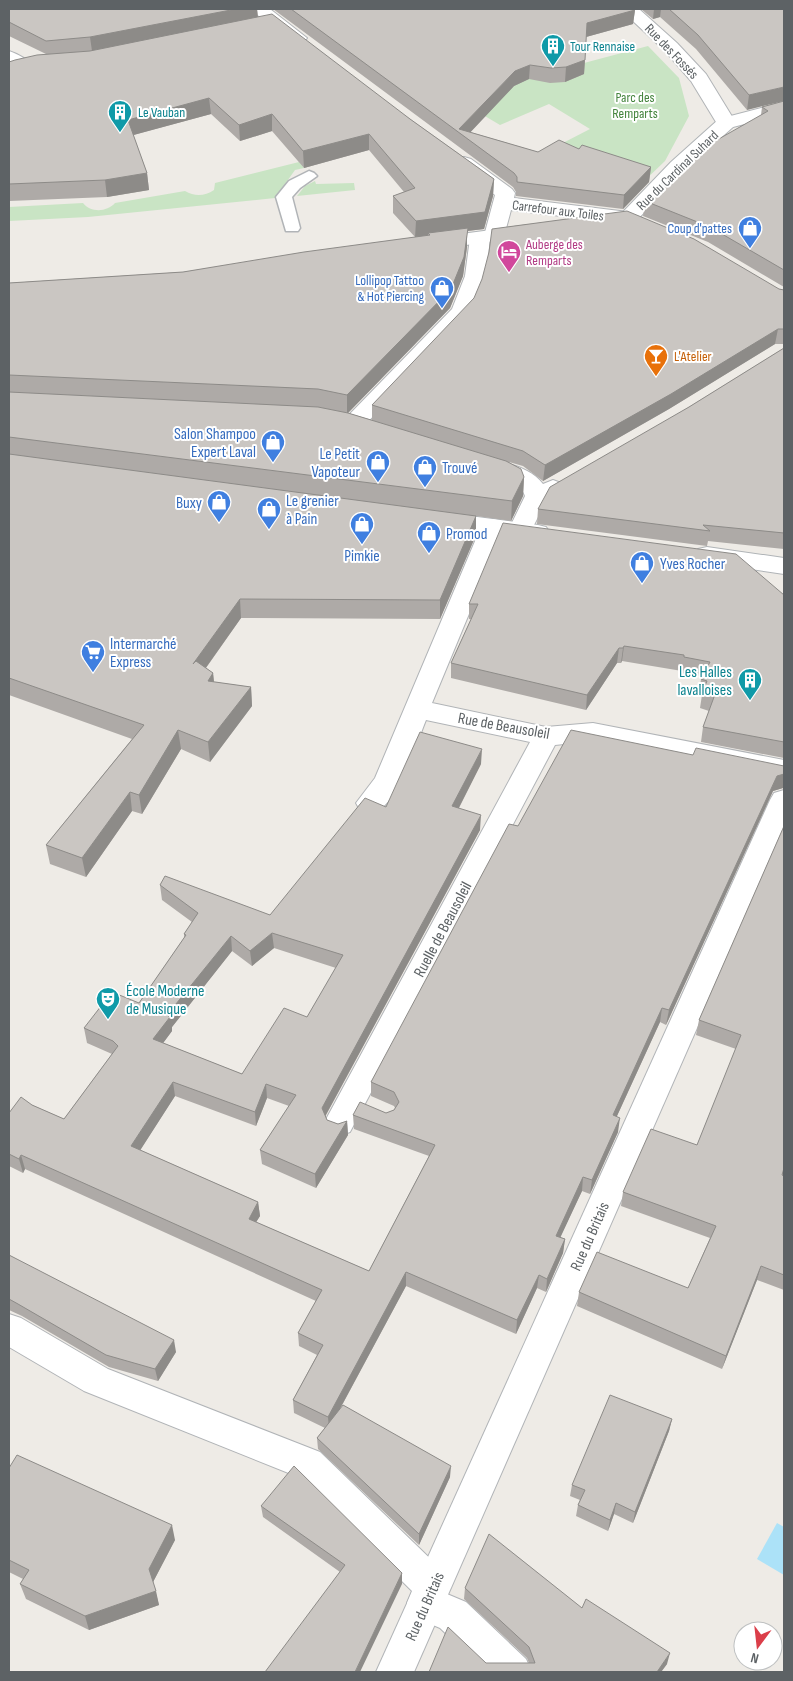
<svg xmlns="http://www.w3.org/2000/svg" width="793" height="1681" viewBox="0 0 793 1681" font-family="'Sofia Sans Condensed',sans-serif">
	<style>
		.green { fill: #c9e4c4 }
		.water { fill: #ace2f8 }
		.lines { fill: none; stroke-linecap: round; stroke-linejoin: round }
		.service-casing { stroke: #b1b4b7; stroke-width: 3 }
		.pedestrian-casing { stroke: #b1b4b7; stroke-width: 2 }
		.minor-casing { stroke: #b1b4b7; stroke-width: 2 }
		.tertiary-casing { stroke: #b1b4b7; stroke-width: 2 }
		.secondary-casing { stroke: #b0b4b7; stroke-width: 2 }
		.service { fill: #fff; fill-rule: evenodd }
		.pedestrian { fill: #fff; fill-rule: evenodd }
		.minor { fill: #fff; fill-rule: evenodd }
		.tertiary { fill: #fff; fill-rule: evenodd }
		.secondary { fill: #fff; fill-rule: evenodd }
		.wall { fill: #aeaaa7; fill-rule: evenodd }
		.shaded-wall { fill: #8d8b88 }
		.building { fill: #cac6c2; stroke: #8d8b88; fill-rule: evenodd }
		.labels { text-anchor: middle; stroke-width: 4; stroke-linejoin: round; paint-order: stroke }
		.far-culture-label { font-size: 14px; fill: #0d838f; stroke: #fff; text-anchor: start }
		.far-street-label { font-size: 14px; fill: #5d6265; stroke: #fff }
		.far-park-label { font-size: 14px; fill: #44843d; stroke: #fff }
		.far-shop-label { font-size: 14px; fill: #366cbe; stroke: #fff; text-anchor: end }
		.far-hotel-label { font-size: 14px; fill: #b23c85; stroke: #fff; text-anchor: start }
		.far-food-label { font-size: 14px; fill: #c56008; stroke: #fff; text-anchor: start }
		.shop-label { font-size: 16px; fill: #366cbe; stroke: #fff; text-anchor: start }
		.culture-label { font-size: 16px; fill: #0d838f; stroke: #fff; text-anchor: end }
		.street-label { font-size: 16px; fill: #5d6265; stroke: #fff }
	</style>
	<rect width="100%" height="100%" fill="#eeebe6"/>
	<path class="green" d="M648 46 679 78 689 116 665 161 640 185 559 145 590 129 549 104 500 125 468 106 526 75 573 79 584 63Z
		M299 162 304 168 295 170 275 198 88 217 9 221V207L83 203C91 213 107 212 115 203L185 191C195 197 205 196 214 190L215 183Z
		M315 181 316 184 354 183 355 190 297 196 305 186Z"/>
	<path class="water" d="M777 1523 784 1527V1575L757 1559Z"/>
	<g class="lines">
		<g class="service-casing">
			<path id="service" d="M309 171 314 173 317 176 300 188 292 197 300 228 298 231H286L276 197 289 181Z"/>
		</g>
		<g class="pedestrian-casing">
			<path id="pedestrian" d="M480 232 487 234 490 238 487 267 480 294 472 312 361 429 353 431 345 429 342 424 345 419 452 309 465 276 470 238 473 234Z"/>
		</g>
		<g class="minor-casing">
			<path id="minor" d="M250 9H270L307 38 304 42 298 43 292 42Z
				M620 9H639L677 43 706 74 736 123 733 127 726 129 719 127 691 81 665 51Z
				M9 51C18 54 27 59 32 66L30 70 23 72 9 65Z
				M464 157 471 159 512 189 515 193 514 198 628 212 635 214 638 218 635 222 628 224 511 210 504 236 501 240 494 242 487 240 484 236 495 195 457 167 454 163 457 159Z
				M489 459C508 464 530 467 543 484L553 480 561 483 565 488 561 493 546 501 528 537 520 539 512 537 508 531 525 496C517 473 487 481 477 466L481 461Z
				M493 519 501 521 505 527 432 703 546 727 593 723 784 760V780L593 741 555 745 350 1132 339 1136 328 1132 324 1123 530 742 426 720C417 742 399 798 379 810 373 814 367 812 360 810L356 803 375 778 481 527 485 521Z
				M9 1314 21 1318 108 1369 320 1452 445 1573 450 1586 447 1594 466 1602 526 1659 532 1672H486L440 1628 412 1616 407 1603 412 1591 296 1476 84 1391 9 1347Z"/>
		</g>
		<g class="tertiary-casing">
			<path id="tertiary" d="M784 790V830L414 1672H376L770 800 774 793Z"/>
		</g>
		<g class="secondary-casing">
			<path id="secondary" d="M784 102V114L733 127 685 170 635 222 597 229 590 227 587 223 590 219 622 213 671 162 719 119Z
				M529 225 536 227 539 231 536 235 431 250 424 248 421 244 424 240 431 238Z
				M439 512 538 525 546 527 550 533 546 539 538 541 431 525 427 520 431 515Z
				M707 547 784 558V574L698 561 695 555 698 549Z"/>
		</g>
		<use href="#service" class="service"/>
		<use href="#pedestrian" class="pedestrian"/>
		<use href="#minor" class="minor"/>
		<use href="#tertiary" class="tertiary"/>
		<use href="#secondary" class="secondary"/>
	</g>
	<path class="wall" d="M9 9H257L258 17 410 119 494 179 493 196 484 229 467 231V247L463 276 450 308 348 413 372 420V405L779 289 784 290V344H775L669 409 543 481 523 466 509 462 524 477 523 496 511 521 476 516V535L440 619 241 618 206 668 213 673 214 682 251 687 252 706 210 762 181 749 142 814 132 811 86 877 50 864 46 845 132 739 9 695V283L183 272 415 237 393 213V196L404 192 369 150 304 168 272 131 240 141 211 114 133 135 147 173 149 190 107 197 9 201V62L46 54 9 36Z
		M273 9H634L635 10 633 24 586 37 584 74 565 82 550 83 529 79 514 86 470 132 538 152 579 149 651 167 649 182 623 209 516 196V192L513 187Z
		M641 9H784L747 110 696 49 660 17 653 19Z
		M784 101V287L708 242 643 216 645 201 761 115 762 107Z
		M784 348V549L708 541 707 546 537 524 538 509 689 407Z
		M784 595V758L701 742 703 727 709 711 700 708 702 695 699 694 701 679 702 676 682 673V671L622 661 621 663H617L586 710 451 678V663L471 619H469V604Z
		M693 755 784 766V789L783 788 773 791 666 1025 660 1022 617 1116 618 1132 590 1194 582 1191 560 1237 565 1239 563 1253 546 1292 537 1288 516 1334 406 1286 340 1409 450 1477 419 1545 318 1449 317 1438 325 1428 294 1413 293 1400 317 1355 299 1346 298 1333 316 1301 25 1169 23 1173 9 1166V1113L32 1105 64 1119 112 1054 87 1043 84 1028 139 1003 184 938V934L192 922 162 900 160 885 270 915 386 807 481 764 459 808 480 830 325 1117 327 1120 338 1124 347 1121 348 1135 316 1188 262 1164 260 1150 289 1106 267 1098 256 1126 175 1096 140 1150 258 1202 260 1216 256 1222 369 1271 429 1156 354 1129 353 1115 386 1113 394 1110 395 1108 394 1106 371 1096V1082L518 826ZM274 948 336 968 307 1017 242 1074 163 1043 172 1031V1027L232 951 252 966Z
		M784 826 783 1176H784V1290L757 1280 722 1369 577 1306 579 1292 688 1288 710 1238 621 1206 623 1192 697 1145 736 1049 696 1035 699 1020Z
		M9 1255 176 1352 158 1381 109 1367 22 1316 9 1310Z
		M672 1419 669 1431 633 1523 614 1514 608 1531 576 1516 578 1505 580 1500 570 1496 572 1485Z
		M9 1468 175 1540 153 1582 159 1605 89 1630 26 1599 20 1584 23 1579 9 1572Z
		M261 1506 402 1573V1584L340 1572 263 1517Z
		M465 1588 582 1608 667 1664 661 1672H429L486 1663H529L527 1658 464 1599Z"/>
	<path class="shaded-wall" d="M236 9H257L258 19 92 51 90 37Z
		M654 9H661L660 17 653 19Z
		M635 10 633 24 586 37 587 23Z
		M585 60 584 74 565 82 566 67Z
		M530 65 529 79 514 86 466 137 459 129 515 71Z
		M784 87V101L747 110 749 95Z
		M209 98 211 114 130 136 128 120Z
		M272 114V131L240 141 239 125Z
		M369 134V150L304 168 303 151Z
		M651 167 649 182 623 209 624 195Z
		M147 173 149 190 107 197 105 180Z
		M494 179 493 196 484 229 467 231V247L463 276 450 308 347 414V395L464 257 428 233V236L415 238 416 221Z
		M778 329 775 344 669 409 543 481 545 465Z
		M524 477 523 496 511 521 512 501Z
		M476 516V535L440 619V600Z
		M240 599 241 618 195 683 193 664Z
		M624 646 622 661 621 663 623 648Z
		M619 648 617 663 586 710 587 695Z
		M213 673 215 692 208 681Z
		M251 687 252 706 210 762 208 742Z
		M178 730 181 749 142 814 139 795Z
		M482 749 481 764 452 821V806Z
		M784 774 783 788 773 791 666 1025 669 1010 777 776Z
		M130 792 132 811 86 877 82 858Z
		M481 815 480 830 322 1122V1108Z
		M272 933 274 948 252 966 250 951Z
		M231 936 232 951 172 1027V1031L155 1054 153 1039 167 1015Z
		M662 1008 660 1022 611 1129 613 1115Z
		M173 1082 175 1096 134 1160 131 1146Z
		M266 1084 267 1098 256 1126 255 1112Z
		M620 1118 618 1132 590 1194 592 1180Z
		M347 1121 348 1135 316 1188 315 1174Z
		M21 1155 25 1169 23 1173 19 1159Z
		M583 1177 582 1191 555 1249 556 1236Z
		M258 1202 260 1216 250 1232 249 1219Z
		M565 1239 563 1253 546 1292 547 1279Z
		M761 1266 757 1280 722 1369 726 1356Z
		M406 1272V1286L329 1429 328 1417Z
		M539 1275 537 1288 516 1334 517 1320Z
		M174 1340 176 1352 158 1381 155 1369Z
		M672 1419 669 1431 633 1523 635 1512Z
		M451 1466 450 1477 419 1545V1534Z
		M616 1503 614 1514 608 1531 610 1520Z
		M172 1525 175 1540 152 1584 149 1569Z
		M402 1573V1584L360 1672H355Z
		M156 1591 159 1605 89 1630 85 1616Z
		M670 1653 667 1664 661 1672H657Z"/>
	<path class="building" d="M9 9H236L90 37 46 41 9 22Z
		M291 9H634L635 10 587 23 585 60 566 67 551 68 530 65 515 71 459 129 538 152 559 140 579 149 582 145 651 167 624 195 517 182V177L514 173Z
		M669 9H784V87L749 95 698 35Z
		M272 14 410 119 494 179 485 212 416 221 393 196 415 188 369 134 303 151 272 114 239 125 209 98 128 120 147 173 105 180 9 184V62L15 60 37 55 90 51Z
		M784 101V270L710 227 645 201 687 157 768 111 762 107Z
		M627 211 694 239 779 289 784 290V329H778L671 394 545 465 523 451 372 405 474 298 482 279 489 252 492 229Z
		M468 228 464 257 451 289 347 395 318 389 9 375V283L183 272 304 252 430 235 428 233Z
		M784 348V533L703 525 710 531 538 509 550 487 689 407Z
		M9 392 318 407 348 413 506 461 521 469 524 477 512 501 9 437Z
		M9 454 476 516 440 600 240 599 193 664 196 661 213 673 208 681 251 687 208 742 178 730 139 795 130 792 82 858 46 845 144 725 9 678Z
		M503 523 736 554 784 595V742L703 727 714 697 702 693 707 681 701 679 710 662 684 657V655L624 646 623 648H619L587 695 451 663 478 604H469Z
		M571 730 693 755 696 748 784 766V774L777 776 669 1010 662 1008 613 1115 620 1118 592 1180 583 1177 556 1236 565 1239 547 1279 539 1275 517 1320 406 1272 328 1417 293 1400 323 1345 298 1333 322 1290 21 1155 19 1159 9 1154V1113L21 1097 32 1105 64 1119 118 1046 113 1041 84 1028 112 992 139 1003 186 935 184 934 198 913 160 885 165 876 270 915 365 798 386 807 420 732 482 749 452 806 481 815 322 1108 327 1120 338 1124 347 1121 315 1174 260 1150 296 1095 266 1084 255 1112 173 1082 131 1146 258 1202 249 1219 369 1271 435 1145 353 1115 360 1102 386 1113 394 1110 399 1102 394 1092 371 1082 509 824 518 826ZM272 933 343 955 307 1017 284 1008 242 1074 153 1039 170 1017 167 1015 231 936 250 951Z
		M784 826V1168L782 1175 784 1176V1275L761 1266 726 1356 579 1292 597 1252 688 1288 716 1226 623 1192 651 1129 697 1145 741 1035 699 1020Z
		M9 1255 174 1340 155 1369 106 1355 18 1304 9 1299Z
		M610 1395 672 1419 635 1512 616 1503 610 1520 578 1505 585 1490 572 1485Z
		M343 1405 451 1466 419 1534 317 1438Z
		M17 1455 172 1525 149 1569 156 1591 85 1616 20 1584 29 1570 9 1560V1468Z
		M294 1466 402 1573 355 1672H265L345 1565 261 1506Z
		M489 1534 582 1608 586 1599 670 1653 657 1672H429L448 1627 486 1663H535L529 1647 465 1588Z"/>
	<defs>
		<g id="building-pin" transform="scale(1.25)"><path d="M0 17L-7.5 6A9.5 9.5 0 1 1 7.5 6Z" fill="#0f9aa8" stroke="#fff"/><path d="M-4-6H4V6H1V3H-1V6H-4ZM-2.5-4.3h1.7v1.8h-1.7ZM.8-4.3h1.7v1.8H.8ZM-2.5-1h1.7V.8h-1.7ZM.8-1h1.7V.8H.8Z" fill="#fff"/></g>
		<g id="shop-pin" transform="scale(1.25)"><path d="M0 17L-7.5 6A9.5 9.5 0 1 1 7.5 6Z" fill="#3f7fe0" stroke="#fff"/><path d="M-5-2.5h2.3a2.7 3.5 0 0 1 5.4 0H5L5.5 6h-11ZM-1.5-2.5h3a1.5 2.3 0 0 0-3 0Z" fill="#fff"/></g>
		<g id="hotel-pin" transform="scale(1.25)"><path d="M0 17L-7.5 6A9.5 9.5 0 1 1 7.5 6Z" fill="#d1479c" stroke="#fff"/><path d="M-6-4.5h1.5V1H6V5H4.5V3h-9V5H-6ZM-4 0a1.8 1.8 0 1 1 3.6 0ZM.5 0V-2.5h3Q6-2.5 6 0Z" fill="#fff"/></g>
		<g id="bar-pin" transform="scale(1.25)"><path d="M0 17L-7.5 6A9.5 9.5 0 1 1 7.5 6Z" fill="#e8710a" stroke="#fff"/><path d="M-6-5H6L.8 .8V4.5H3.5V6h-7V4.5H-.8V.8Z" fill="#fff"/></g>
		<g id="supermarket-pin" transform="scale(1.25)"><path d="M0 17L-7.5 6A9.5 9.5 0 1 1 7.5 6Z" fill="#3f7fe0" stroke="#fff"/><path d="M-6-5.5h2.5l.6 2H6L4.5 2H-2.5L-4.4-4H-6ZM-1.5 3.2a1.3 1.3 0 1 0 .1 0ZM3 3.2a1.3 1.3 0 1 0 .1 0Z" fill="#fff"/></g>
		<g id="theatre-pin" transform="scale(1.25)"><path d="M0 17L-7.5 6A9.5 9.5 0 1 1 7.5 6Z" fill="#0f9aa8" stroke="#fff"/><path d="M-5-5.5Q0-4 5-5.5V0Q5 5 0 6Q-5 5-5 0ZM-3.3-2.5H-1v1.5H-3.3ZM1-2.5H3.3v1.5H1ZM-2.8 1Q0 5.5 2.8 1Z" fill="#fff"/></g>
	</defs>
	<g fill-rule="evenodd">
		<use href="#building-pin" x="553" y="46"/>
		<use href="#building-pin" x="120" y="112"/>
		<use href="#shop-pin" x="750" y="228"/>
		<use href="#hotel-pin" x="509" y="252"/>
		<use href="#shop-pin" x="442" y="288"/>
		<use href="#bar-pin" x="656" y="356"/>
		<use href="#shop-pin" x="273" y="442"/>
		<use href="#shop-pin" x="378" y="462"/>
		<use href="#shop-pin" x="425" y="467"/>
		<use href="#shop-pin" x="219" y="502"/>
		<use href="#shop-pin" x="269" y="509"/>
		<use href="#shop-pin" x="362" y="524"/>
		<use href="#shop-pin" x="429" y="533"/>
		<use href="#shop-pin" x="642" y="563"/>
		<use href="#supermarket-pin" x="93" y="652"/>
		<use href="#building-pin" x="750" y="680"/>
		<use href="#theatre-pin" x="108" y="999"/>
	</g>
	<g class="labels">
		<g class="far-culture-label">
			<text x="570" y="51">Tour Rennaise</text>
			<text x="138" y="117">Le Vauban</text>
		</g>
		<g class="far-street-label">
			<text transform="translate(672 51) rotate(46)" y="5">Rue des Fossés</text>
			<text transform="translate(677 170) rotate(-44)" y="5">Rue du Cardinal Suhard</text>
			<text transform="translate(558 210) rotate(7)" y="5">Carrefour aux Toiles</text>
		</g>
		<g class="far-park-label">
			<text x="635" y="102">Parc des<tspan x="635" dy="16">Remparts</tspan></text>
		</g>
		<g class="far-shop-label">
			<text x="732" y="233">Coup d'pattes</text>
			<text x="424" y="285">Lollipop Tattoo<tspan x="424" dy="16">&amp; Hot Piercing</tspan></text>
		</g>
		<g class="far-hotel-label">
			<text x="526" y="249">Auberge des<tspan x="526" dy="16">Remparts</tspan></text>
		</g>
		<g class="far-food-label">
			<text x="674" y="361">L'Atelier</text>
		</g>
		<g class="shop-label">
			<text x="256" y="439" text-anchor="end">Salon Shampoo<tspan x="256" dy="18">Expert Laval</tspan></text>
			<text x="360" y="459" text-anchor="end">Le Petit<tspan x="360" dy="18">Vapoteur</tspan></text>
			<text x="442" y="473">Trouvé</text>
			<text x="286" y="506">Le grenier<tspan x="286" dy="18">à Pain</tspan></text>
			<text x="202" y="508" text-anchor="end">Buxy</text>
			<text x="446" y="539">Promod</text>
			<text x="362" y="561" text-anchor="middle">Pimkie</text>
			<text x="660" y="569">Yves Rocher</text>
			<text x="110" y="649">Intermarché<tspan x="110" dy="18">Express</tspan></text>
		</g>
		<g class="culture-label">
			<text x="732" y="677">Les Halles<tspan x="732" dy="18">lavalloises</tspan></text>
			<text x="126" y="996" text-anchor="start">École Moderne<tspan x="126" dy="18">de Musique</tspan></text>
		</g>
		<g class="street-label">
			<text transform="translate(504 725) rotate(10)" y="6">Rue de Beausoleil</text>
			<text transform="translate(442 929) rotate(-62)" y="6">Ruelle de Beausoleil</text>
			<text transform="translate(589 1236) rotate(-66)" y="6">Rue du Britais</text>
			<text transform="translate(424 1606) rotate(-66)" y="6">Rue du Britais</text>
		</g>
	</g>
	<rect width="793" height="1681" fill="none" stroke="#5d6265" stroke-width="20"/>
	<g transform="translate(758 1646) rotate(195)"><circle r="24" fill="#ffffff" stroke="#bec0c1"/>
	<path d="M0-4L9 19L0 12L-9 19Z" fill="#db3e49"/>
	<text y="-8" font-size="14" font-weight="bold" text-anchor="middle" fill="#5d6265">N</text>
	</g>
</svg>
